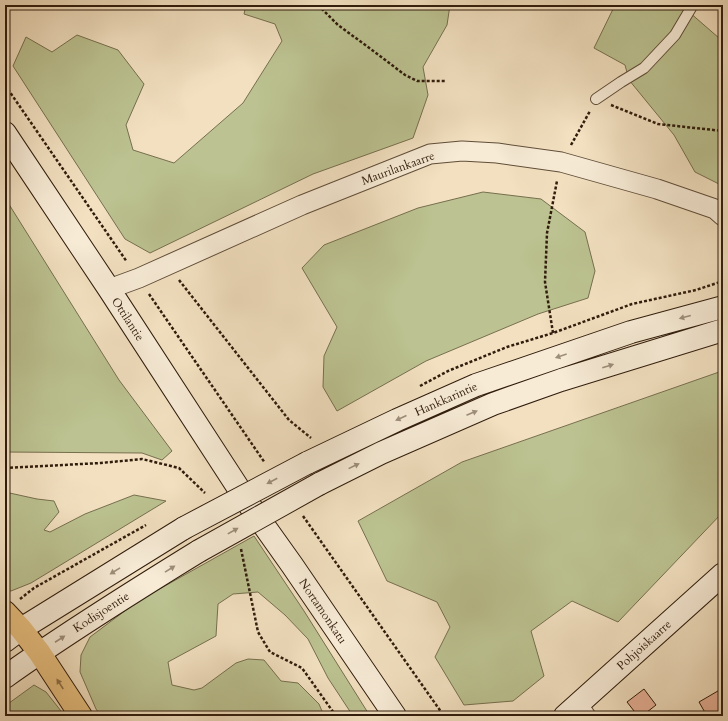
<svg xmlns="http://www.w3.org/2000/svg" width="728" height="721" viewBox="0 0 728 721" font-family="Cardo,serif">
	<style>
		.green { fill: #bcc291; stroke: #766f4e }
		.building { fill: #e7b197; stroke: #301c0c }
		.lines { fill: none; stroke-linecap: round; stroke-linejoin: round }
		.service-casing { stroke: #604d39; stroke-width: 12 }
		.minor-casing { stroke: #604d39; stroke-width: 21 }
		.secondary-casing { stroke: #301c0c; stroke-width: 24 }
		.trunk-casing { stroke: #301c0c; stroke-width: 24 }
		.path { stroke: #301c0c; stroke-width: 2.5; stroke-dasharray: 3 2; stroke-linecap: butt }
		.service { stroke: #f7ebd6; stroke-width: 10 }
		.minor { stroke: #f7ebd6; stroke-width: 19 }
		.secondary { stroke: #f7ebd6; stroke-width: 22 }
		.trunk { stroke: #e9c080; stroke-width: 22 }
		.secondary-bridge-casing { stroke: #301c0c; stroke-width: 24; stroke-linecap: butt }
		.secondary-bridge { stroke: #f7ebd6; stroke-width: 22 }
		.oneway { fill: #9d8e7b }
		.oneway2 { fill: #8c6e46 }
		.labels { text-anchor: middle; stroke-width: 4; stroke-linejoin: round; paint-order: stroke }
		.street-label { font-size: 12px; fill: #301c0c; stroke: #f7ebd6 }
	</style>
	<rect width="100%" height="100%" fill="#f2e0c0"/>
	<filter id="stains"><feTurbulence type="fractalNoise" baseFrequency=".005" numOctaves="4"/><feColorMatrix values="0 0 0 0 .2 0 0 0 0 .09 0 0 0 0 .02 0 0 0 .5 -.17"/></filter>
	<radialGradient id="worn" r=".72"><stop offset=".6" stop-color="#630" stop-opacity="0"/><stop offset="1" stop-color="#630" stop-opacity=".3"/></radialGradient>
	<path class="green" d="M246 5H450L447 25 423 67 428 95 413 138 313 174 150 253 125 239 13 66 26 37 52 52 77 35 118 50 144 84 126 125 133 150 174 163 243 103 282 41 275 24 244 14Z
		M615 5H631L643 7 646 5H681L719 38 723 36V186L695 172 674 135 629 80 625 65 594 48Z
		M483 192 541 199 585 232 595 271 588 298 538 314 426 361 337 411 323 387 324 356 337 327 302 268 324 245 418 208Z
		M5 198 119 380 172 451 162 460 142 453 5 452Z
		M722 371H723V512L618 622 572 601 531 631 544 676 513 701 464 705 435 657 450 627 437 602 387 581 358 521 462 462Z
		M5 492 37 499 54 501 59 512 44 530 50 532 85 514 134 495 166 501 31 583 11 591 5 590Z
		M254 536 304 611 370 716H353L328 678 308 639 285 615 258 592 233 594 218 604 216 636 168 662 172 685 194 690 202 688 236 663 248 659 264 660 281 681 298 683 319 704 324 716H101L96 709 80 672 81 655 90 637 138 601Z
		M34 685 46 692 65 716H5V706Z"/>
	<path class="building" d="M723 688V716H707L699 702Z
		M644 689 656 705 642 716H638L627 702Z"/>
	<g class="lines">
		<g class="service-casing">
			<path id="service" d="M596 99 621 82 644 68 675 35 691 8V5
				M581 701 591 716"/>
		</g>
		<g class="minor-casing">
			<path id="minor" d="M109 289 139 278 302 205 430 154 462 151 497 153 561 162 657 189 715 209 723 216"/>
		</g>
		<g class="secondary-casing">
			<path id="secondary" d="M5 133 109 289 250 506 292 565 395 716
				M307 463 397 420 476 385 631 332 723 307
				M319 484 381 453 493 404 561 380 723 330
				M5 641 21 629 184 528
				M5 677C68 632 134 591 199 551
				M565 716 723 574"/>
		</g>
		<g class="trunk-casing">
			<path id="trunk" d="M5 612 21 629 39 652 81 716"/>
		</g>
		<path class="path" d="M318 5 338 25 368 47 405 75 417 81H445
			M5 85 127 262
			M611 105 658 124 723 131
			M571 145 590 111
			M179 280 289 420 311 438
			M149 294 265 463
			M553 333 545 282 547 233 557 181
			M420 386 448 371 507 347 553 333 632 304 696 290 723 281
			M5 468 101 463 142 459 179 468 205 493
			M303 516 444 716
			M241 549 258 632 270 652 302 668 336 716
			M20 599 34 588 146 525"/>
		<use href="#service" class="service"/>
		<use href="#minor" class="minor"/>
		<use href="#secondary" class="secondary"/>
		<use href="#trunk" class="trunk"/>
		<g class="secondary-bridge-casing">
			<path id="secondary-bridge" d="M184 528 307 463
				M199 551 319 484"/>
		</g>
		<use href="#secondary-bridge" class="secondary-bridge"/>
	</g>
	<defs><path id="oneway-solid" d="M-6-.8H1V-3.2L6.5 0L1 3.2V.8H-6Z"/></defs>
	<g class="oneway">
		<use href="#oneway-solid" transform="translate(685 317) rotate(165)"/>
		<use href="#oneway-solid" transform="translate(561 356) rotate(161)"/>
		<use href="#oneway-solid" transform="translate(608 366) rotate(-17)"/>
		<use href="#oneway-solid" transform="translate(472 413) rotate(-23)"/>
		<use href="#oneway-solid" transform="translate(401 418) rotate(156)"/>
		<use href="#oneway-solid" transform="translate(354 466) rotate(-26)"/>
		<use href="#oneway-solid" transform="translate(272 481) rotate(152)"/>
		<use href="#oneway-solid" transform="translate(233 531) rotate(-29)"/>
		<use href="#oneway-solid" transform="translate(170 569) rotate(-32)"/>
		<use href="#oneway-solid" transform="translate(115 571) rotate(148)"/>
		<use href="#oneway-solid" transform="translate(60 639) rotate(-33)"/>
	</g>
	<use class="oneway2" href="#oneway-solid" transform="translate(60 684) rotate(-123)"/>
	<g class="labels">
		<g class="street-label">
			<text transform="translate(398 168) rotate(-20)" y="4">Maurilankaarre</text>
			<text transform="translate(128 319) rotate(57)" y="4">Ottilantie</text>
			<text transform="translate(446 399) rotate(-24)" y="4">Hankkarintie</text>
			<text transform="translate(323 611) rotate(56)" y="4">Nortamonkatu</text>
			<text transform="translate(101 612) rotate(-33)" y="4">Kodisjoentie</text>
			<text transform="translate(644 645) rotate(-42)" y="4">Pohjoiskaarre</text>
		</g>
	</g>
	<rect width="728" height="721" fill="none" stroke="#f2e0c0" stroke-width="20"/>
	<rect x="6" y="6" width="716" height="709" fill="none" stroke="#301c0c" stroke-width="2"/>
	<rect x="10" y="10" width="708" height="701" fill="none" stroke="#301c0c"/>
	<rect width="100%" height="100%" filter="url(#stains)"/>
	<rect width="100%" height="100%" fill="url(#worn)"/>
</svg>
